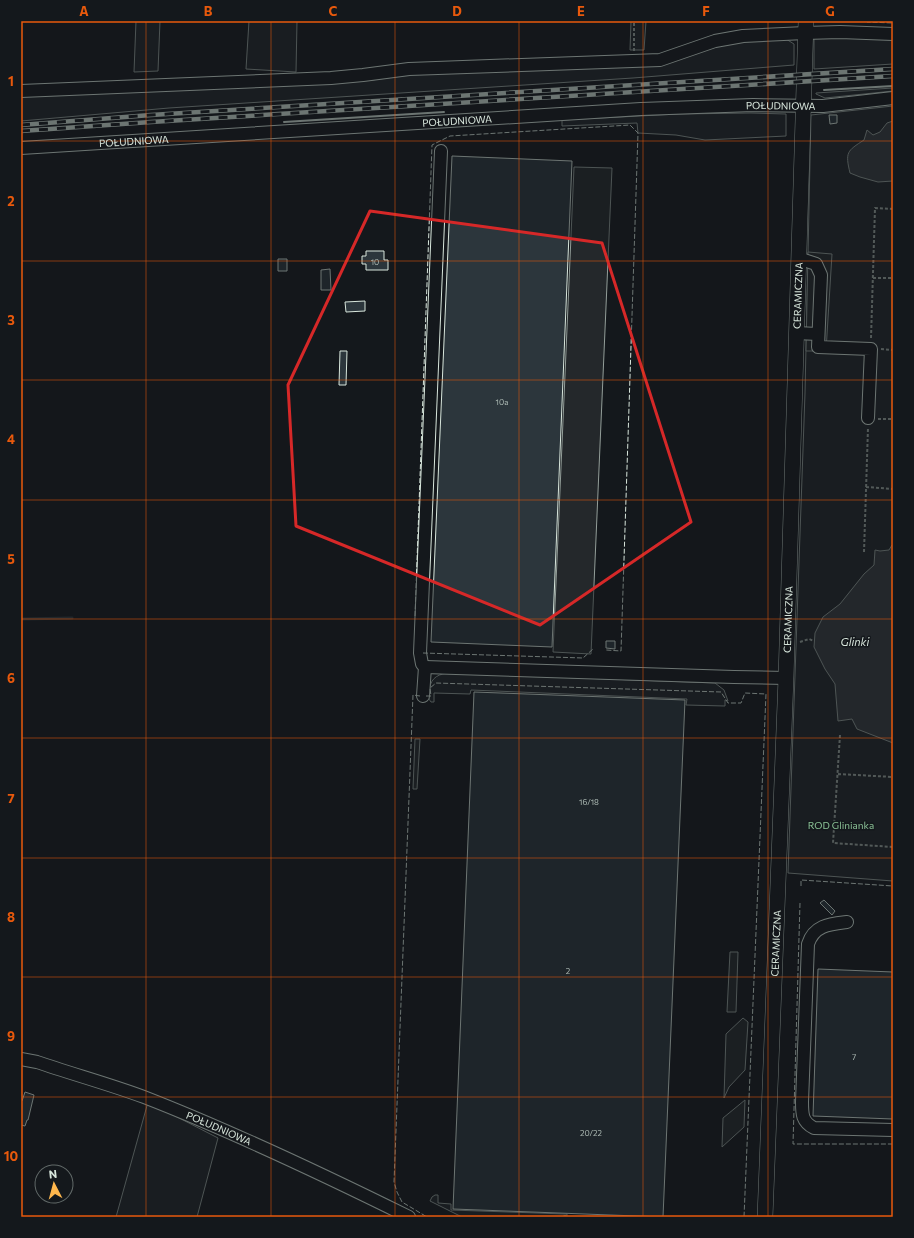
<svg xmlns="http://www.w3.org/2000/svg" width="914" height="1238" viewBox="0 0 914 1238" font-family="Commissioner,sans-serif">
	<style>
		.green { fill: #202428; stroke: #939e99 }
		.parking { fill: #24282b; stroke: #939e99 }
		.water { fill: #363b3e; stroke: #939e99 }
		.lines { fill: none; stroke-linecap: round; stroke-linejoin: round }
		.stream { stroke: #363b3e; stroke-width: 3 }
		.building { fill: #2c363c; stroke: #d8e6dc }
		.minor-casing { stroke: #d8e6dc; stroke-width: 14 }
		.major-casing { stroke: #d8e6dc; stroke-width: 16 }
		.path { stroke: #9da8a2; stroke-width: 2; stroke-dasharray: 3 2; stroke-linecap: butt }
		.minor { stroke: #14181c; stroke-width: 12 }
		.major { stroke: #14181c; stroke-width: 15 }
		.rail-casing { stroke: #d8e6dc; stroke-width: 4.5 }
		.rail { stroke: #14181c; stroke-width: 3; stroke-dasharray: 9; stroke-linecap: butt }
		.hedge { stroke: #8ac095; stroke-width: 3; stroke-dasharray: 2 3; stroke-linecap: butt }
		.fence { stroke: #d8e6dc; stroke-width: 1; stroke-dasharray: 5 2; stroke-linecap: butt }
		.wall { stroke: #d8e6dc; stroke-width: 2 }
		.marked { fill: none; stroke: #d62828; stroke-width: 3; stroke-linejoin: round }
		.grid { fill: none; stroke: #e8590c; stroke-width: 1; stroke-opacity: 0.55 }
		.labels { text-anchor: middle; stroke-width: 3; stroke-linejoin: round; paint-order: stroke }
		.number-label { font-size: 8px; fill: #adbab4 }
		.street-label { font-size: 10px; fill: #d8e6dc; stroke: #14181c }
		.park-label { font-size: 10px; fill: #8ac095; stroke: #14181c }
		.water-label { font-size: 11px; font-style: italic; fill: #d8e6dc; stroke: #14181c }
		.neatline { fill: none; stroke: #e8590c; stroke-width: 1.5 }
		.grid-label { font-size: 13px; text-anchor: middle; font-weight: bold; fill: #e8590c }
	</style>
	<rect width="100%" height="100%" fill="#14181c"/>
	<path class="green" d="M136 21H160L158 71 134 72Z
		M249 21H297L296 72 246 69Z
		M631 21H646L644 50H630Z
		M814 38H893V64L814 69Z
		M786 39 794 44V65L633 78 169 108 21 121V96L372 80 416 74 663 64 732 42Z
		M893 88V91L825 98 816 94V93Z
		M893 106V881L788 873 805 393 811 115Z
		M751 113 786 114V136L705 140 676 135 638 133 637 123 562 126V120L678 114Z
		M447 673 715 683 724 690 728 701 725 700V706L686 705 687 699 471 690 470 694 434 693V702H431C428 698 429 697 429 692 430 680 435 675 447 673Z
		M148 1102 218 1138 197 1217H116Z
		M435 1195H438V1203L451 1204V1210L565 1214H567V1217H462L430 1201 432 1197Z"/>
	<path class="parking" d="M574 167 612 168 591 654 553 652Z
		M808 252 832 254 826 351H806Z
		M415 739H420L417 789H413Z
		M730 952H738L736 1012H727Z
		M743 1018 748 1022 745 1070 729 1087 724 1098 726 1034Z
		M745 1100 744 1127 722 1147 723 1118Z"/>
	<path class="water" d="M893 121V181L878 182 860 177 850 173C845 152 847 151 864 140L867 130 873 135 880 132 887 123Z
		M892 545 893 546V743L857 729 852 719 838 721 835 684 825 669 814 647 815 633 823 617 840 604 864 574 874 565 875 550 880 551 889 550Z"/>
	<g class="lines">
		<path class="stream" d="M21 619 72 618"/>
	</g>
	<path class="building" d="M829 115H837V123L830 124Z
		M452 156 572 161 552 647 431 642Z
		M366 251H384V260H388V270H366V264H362V256H366Z
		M278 259H287V271H278Z
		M330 269 331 290H321V270Z
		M365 301V311L346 312 345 302Z
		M340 351H347L346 385H339Z
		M606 641H615V649L606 648Z
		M474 692 685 700 663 1217 453 1209Z
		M824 900 835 911 832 915 820 903Z
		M818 969 893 972V1119L813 1116Z
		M25 1092 34 1095 28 1120H27L25 1126 21 1125V1101H22Z"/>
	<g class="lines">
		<g class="minor-casing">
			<g id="minor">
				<path d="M21 91 331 78 363 75 409 69 660 60 715 41 743 36 805 33 840 32 893 34"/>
				<path id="s1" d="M21 148 641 109 753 105 823 106 893 98"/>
				<path d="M798 258 816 264 821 275 818 347 871 349 868 418"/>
				<path d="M796 333 818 334"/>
				<path d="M425 667 422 664 420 653 441 151"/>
				<path d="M423 696 425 667 734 677 786 678"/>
				<path d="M847 922C830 924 814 925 808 944L802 1102C802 1114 802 1122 814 1128L893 1130"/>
				<path id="s2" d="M21 1059 37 1062C72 1074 109 1084 144 1097 234 1132 322 1174 409 1217"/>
			</g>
		</g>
		<g class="major-casing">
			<g id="major">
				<path id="s3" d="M765 1217 786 678 806 21"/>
			</g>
		</g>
		<path class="path" d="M634 51V21
			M873 278H893
			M871 338 875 208 893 209
			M881 349 893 350
			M878 419H893
			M866 487 893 489
			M864 552 868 428
			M800 642 809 639 814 641
			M840 735 833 843 893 847
			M838 774 893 777"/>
		<use href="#minor" class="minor"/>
		<use href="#major" class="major"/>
		<g class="rail-casing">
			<path id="rail" d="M21 125 151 115 893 69
				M21 131 151 122 893 76"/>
		</g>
		<use href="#rail" class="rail"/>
		<path class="hedge" d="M565 1217V1214"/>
		<path class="fence" d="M866 21 867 22 893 23
			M415 616 432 145 450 136 630 125 638 133 621 651 606 650
			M423 653 583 658 593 649
			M420 696 413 695 394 1182 397 1192 402 1202 427 1217
			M426 696H431L430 688 436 683 721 692 728 703H741L745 693 766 694 744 1217
			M801 886V880L893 886
			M800 903 793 1144H893"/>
		<path class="wall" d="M824 90 893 86
			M284 122 444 112"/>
	</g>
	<path d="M0 0H914V1238H0ZM370 211 602 243 691 522 540 625 296 526 288 385Z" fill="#14181c" fill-opacity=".55" fill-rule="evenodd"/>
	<path class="marked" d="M370 211 602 243 691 522 540 625 296 526 288 385Z"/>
	<path class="grid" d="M146 21V1217M271 21V1217M395 21V1217M519 21V1217M643 21V1217M768 21V1217M21 141H893M21 261H893M21 380H893M21 500H893M21 619H893M21 738H893M21 858H893M21 977H893M21 1097H893"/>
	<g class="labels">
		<g class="number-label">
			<text x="375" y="265">10</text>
			<text x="502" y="405">10a</text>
			<text x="589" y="805">16/18</text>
			<text x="568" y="974">2</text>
			<text x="854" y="1060">7</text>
			<text x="591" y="1136">20/22</text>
		</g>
		<g class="street-label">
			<text dy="4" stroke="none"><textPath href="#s1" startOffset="761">POŁUDNIOWA</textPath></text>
			<text dy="4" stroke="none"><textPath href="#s1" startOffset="437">POŁUDNIOWA</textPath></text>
			<text dy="4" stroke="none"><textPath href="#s1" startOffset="113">POŁUDNIOWA</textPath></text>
			<text dy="4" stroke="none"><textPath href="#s3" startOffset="922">CERAMICZNA</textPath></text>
			<text dy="4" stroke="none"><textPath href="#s3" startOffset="598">CERAMICZNA</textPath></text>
			<text dy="4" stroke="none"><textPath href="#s3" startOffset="274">CERAMICZNA</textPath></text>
			<text dy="4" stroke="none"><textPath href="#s2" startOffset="210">POŁUDNIOWA</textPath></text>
		</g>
		<g class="park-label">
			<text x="841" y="829">ROD Glinianka</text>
		</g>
		<g class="water-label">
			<text x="855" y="646">Glinki</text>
		</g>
	</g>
	<rect width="914" height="1238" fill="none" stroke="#14181c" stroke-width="44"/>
	<g transform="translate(54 1184) rotate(354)"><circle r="19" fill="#14181c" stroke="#626a69"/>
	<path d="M0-3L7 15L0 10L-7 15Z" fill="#ffb74d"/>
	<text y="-6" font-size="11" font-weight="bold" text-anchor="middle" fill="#d8e6dc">N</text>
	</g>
	<rect x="22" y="22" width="870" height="1194" class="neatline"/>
	<g class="grid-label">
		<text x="84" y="16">A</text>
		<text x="208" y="16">B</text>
		<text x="333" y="16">C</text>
		<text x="457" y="16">D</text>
		<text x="581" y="16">E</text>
		<text x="706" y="16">F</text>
		<text x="830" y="16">G</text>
		<text x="11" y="86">1</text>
		<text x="11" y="206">2</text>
		<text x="11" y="325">3</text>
		<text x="11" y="444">4</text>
		<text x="11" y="564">5</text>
		<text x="11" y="683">6</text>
		<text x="11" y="803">7</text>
		<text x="11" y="922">8</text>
		<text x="11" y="1041">9</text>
		<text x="11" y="1161">10</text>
	</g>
</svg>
